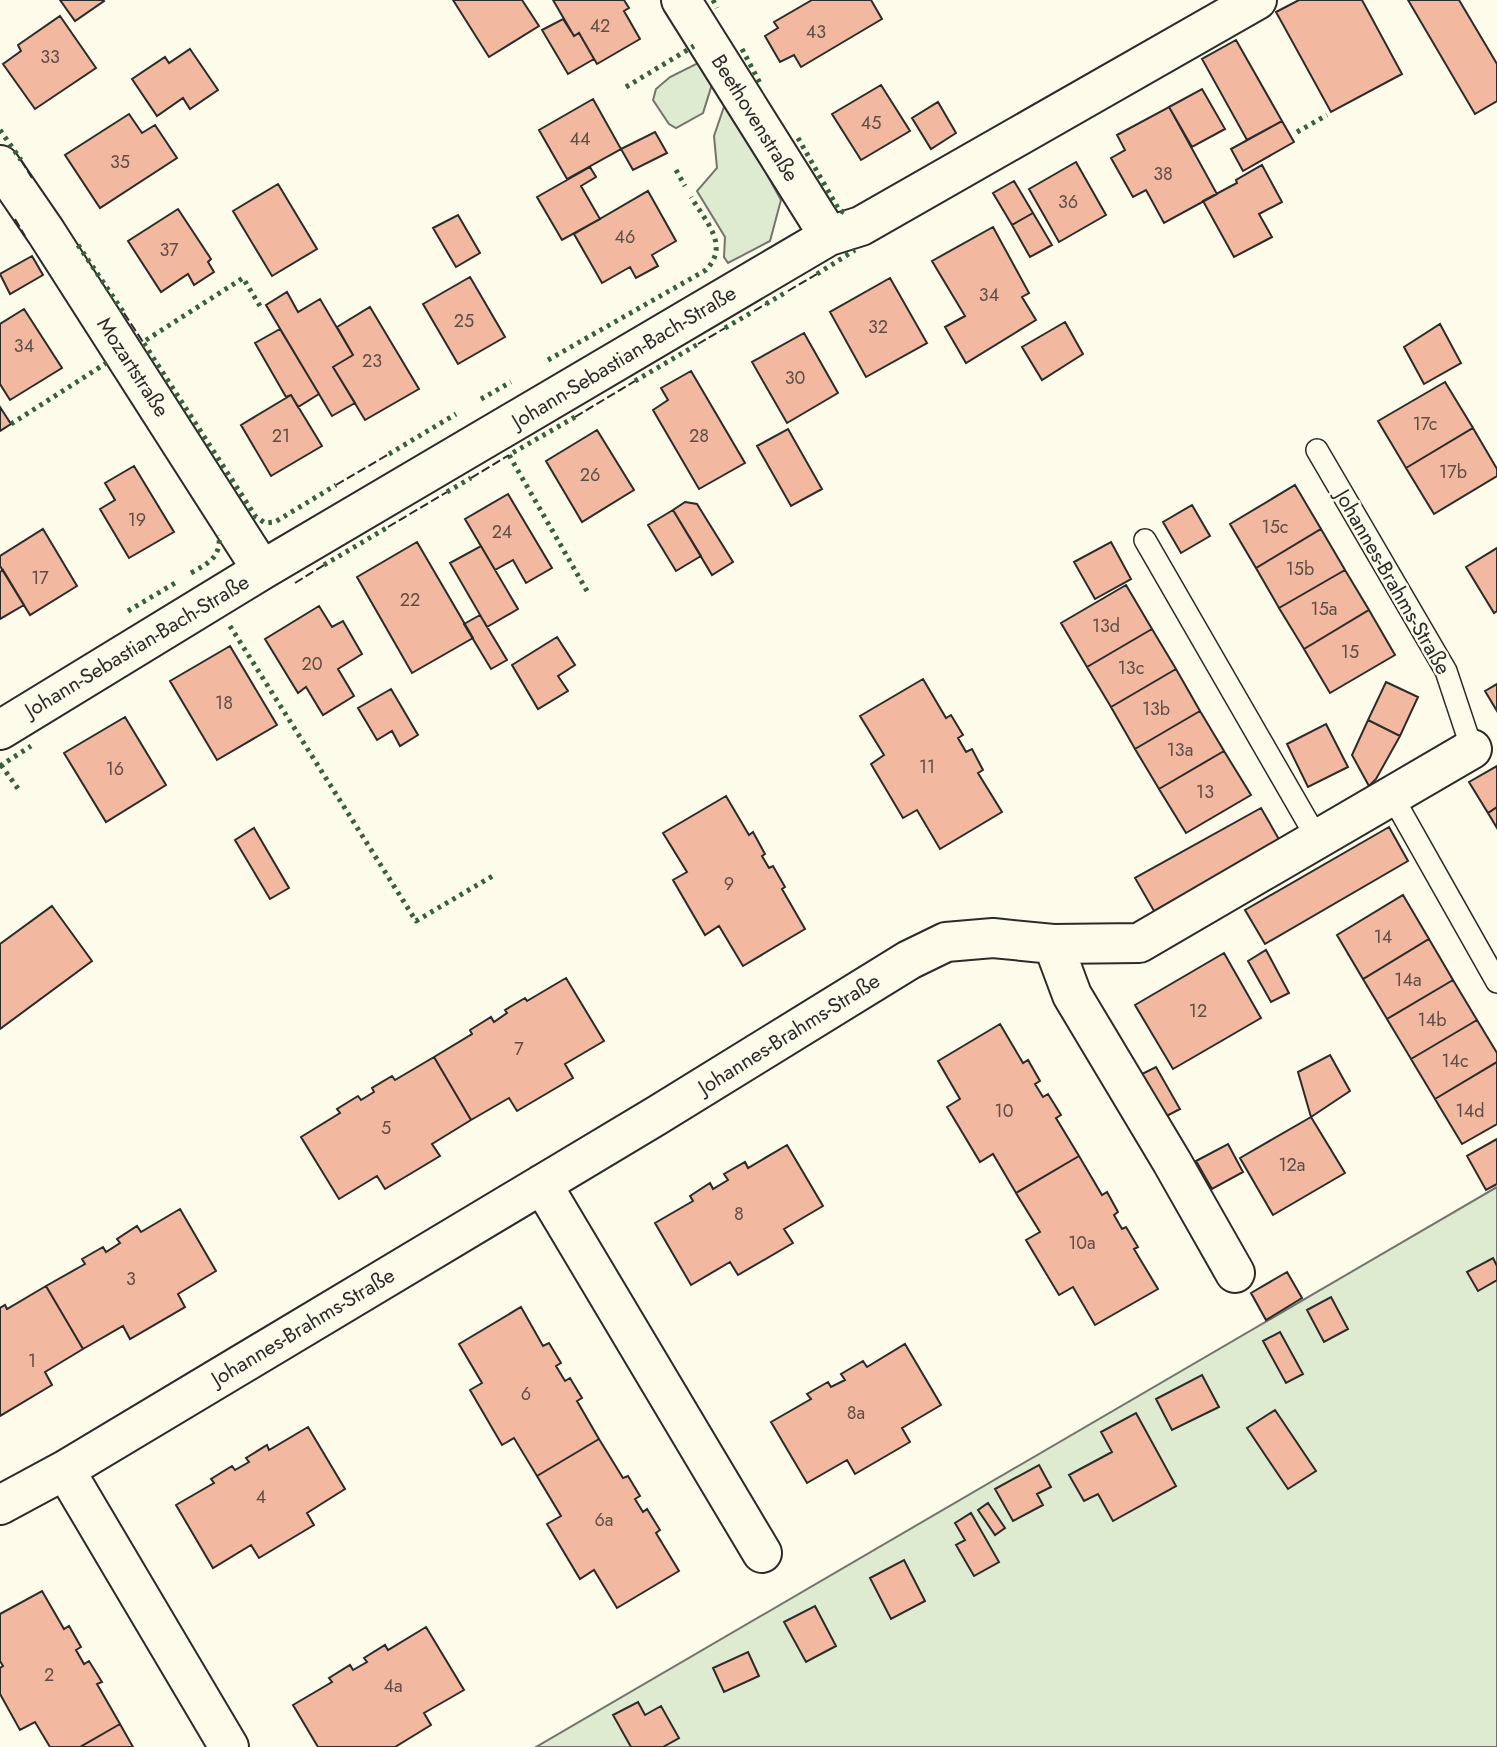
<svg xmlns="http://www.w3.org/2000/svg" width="1497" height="1747" viewBox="0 0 1497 1747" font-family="Jost,sans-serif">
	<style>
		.green { fill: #deebd1; stroke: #74746e; stroke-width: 2 }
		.building { fill: #f2b8a0; stroke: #2b2b2b; stroke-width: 2 }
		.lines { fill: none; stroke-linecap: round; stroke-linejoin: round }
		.lane-casing { stroke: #2b2b2b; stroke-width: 24 }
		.street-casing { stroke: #2b2b2b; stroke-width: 42 }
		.lane { stroke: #fdfbea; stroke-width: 21 }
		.street { stroke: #fdfbea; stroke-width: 38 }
		.hedge { stroke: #34623c; stroke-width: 5; stroke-dasharray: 3.5 5; stroke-linecap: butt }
		.fence { stroke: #2b2b2b; stroke-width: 2; stroke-dasharray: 9 3.5; stroke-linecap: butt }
		.labels { text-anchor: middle; stroke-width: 5; stroke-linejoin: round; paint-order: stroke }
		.number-label { font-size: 18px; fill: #5d4e48 }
		.street-label { font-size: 21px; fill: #2b2b2b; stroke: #fdfbea }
	</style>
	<rect width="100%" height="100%" fill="#fdfbea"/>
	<path class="green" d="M704 60 714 78 703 113 676 128 669 124 653 100 656 89 670 77Z
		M726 101 781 200 770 241 728 263 724 257 725 237 697 191 717 168 714 136Z
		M1497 1187V1747H536Z"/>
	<path class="building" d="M60 0H103L104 1 75 21Z
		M453 0H522L539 26 489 57Z
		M553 0H624L629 8 624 11 640 39 597 64 579 33 574 36Z
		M812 0H871L882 19 801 67 794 55 780 62 765 36 778 28 774 22Z
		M1299 0H1362L1402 74 1331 112 1276 12Z
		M1408 0H1459L1497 64V101L1475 114Z
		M60 16 96 68 35 109 3 64 21 51 18 45Z
		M563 19 574 36 579 33 594 59 568 74 542 30Z
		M1236 40 1282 121 1247 140 1202 59Z
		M190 49 218 90 190 109 183 98 157 116 132 79 165 57 169 63Z
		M881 85 910 131 861 160 832 114Z
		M1202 89 1225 129 1192 147 1169 107Z
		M593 99 621 149 567 179 539 130Z
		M938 102 956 133 931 149 912 118Z
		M1169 107 1217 194 1164 223 1146 190 1133 197 1111 158 1125 150 1117 135Z
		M129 114 142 133 155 125 177 158 100 208 65 155Z
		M1282 121 1294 142 1243 171 1231 149Z
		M655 132 667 153 633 170 621 149Z
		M1076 162 1106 215 1059 242 1029 189Z
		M1262 165 1282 202 1259 214 1272 237 1234 257 1203 201 1237 183 1236 180Z
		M590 167 596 177 581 186 600 219 562 240 537 197Z
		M1014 181 1033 213 1012 225 993 193Z
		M278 184 317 249 272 276 233 211Z
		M648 191 676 241 652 255 658 266 636 278 630 267 602 283 574 234Z
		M178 209 211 259 208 262 214 272 194 285 188 274 161 292 128 241Z
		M1033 213 1052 245 1030 257 1012 225Z
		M458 215 480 253 456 267 433 228Z
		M993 227 1029 293 1022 297 1036 320 966 363 945 327 965 316 932 261Z
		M32 256 43 275 10 294 0 274Z
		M470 277 505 337 458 364 423 304Z
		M890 278 927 343 866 377 830 312Z
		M287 292 298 312 320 299 353 355 333 367 355 403 332 416 266 305Z
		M370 307 419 389 365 420 333 367 353 355 337 327Z
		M24 309 62 368 10 400 0 384V324Z
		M1065 322 1083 354 1042 380 1022 347Z
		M1440 324 1461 363 1424 384 1404 347Z
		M280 329 319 394 298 407 291 395 286 397 255 343Z
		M804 333 838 393 787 423 752 362Z
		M691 371 745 463 699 489 653 410 668 400 661 388Z
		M1445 382 1473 428 1406 468 1378 421Z
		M291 395 322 446 271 476 241 425Z
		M0 407 11 424 0 431Z
		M1473 428 1497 469V476L1434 514 1406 468Z
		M788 429 822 489 791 506 757 446Z
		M597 430 634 490 582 522 546 461Z
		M134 466 174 532 129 558 100 509 115 500 105 483Z
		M1295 485 1321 529 1256 568 1230 524Z
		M508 494 552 568 526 583 513 560 495 570 465 519Z
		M685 502 697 504 733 562 712 575 673 510Z
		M1192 505 1210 536 1181 553 1163 522Z
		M673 510 701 556 676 571 648 525Z
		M43 529 77 586 30 615 0 566V556Z
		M1321 529 1345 570 1279 608 1256 568Z
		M417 542 473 638 412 673 357 577Z
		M1111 542 1131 579 1095 599 1074 562Z
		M481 546 518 609 487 627 450 563Z
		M1497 548V611L1494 613 1466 567Z
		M3 570 24 605 0 619V572Z
		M1345 570 1369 610 1304 649 1279 608Z
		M1126 585 1152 629 1087 667 1061 623Z
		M319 606 332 627 343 621 362 654 338 669 354 696 323 715 306 687 298 693 265 639Z
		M1369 610 1395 655 1330 693 1304 649Z
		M480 615 507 660 491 669 464 624Z
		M1152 629 1176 669 1111 707 1087 667Z
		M557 637 575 665 558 676 568 691 538 709 512 665Z
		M230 646 277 725 217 760 170 681Z
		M1176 669 1200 711 1135 749 1111 707Z
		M923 679 946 718 951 715 963 735 958 738 966 752 972 749 983 770 978 773 1002 812 940 849 917 810 903 818 871 764 884 755 860 716Z
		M1386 682 1418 697 1400 736 1368 720Z
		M1497 684V711L1485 691Z
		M391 689 418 735 400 746 392 731 377 740 358 708Z
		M1200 711 1224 751 1159 789 1135 749Z
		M125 717 166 785 106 822 64 753Z
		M1368 720 1400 736 1376 779 1369 786 1352 755Z
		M1326 724 1348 767 1308 787 1287 744Z
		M1224 751 1251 795 1186 833 1159 789Z
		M1497 766V807L1488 813 1469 782Z
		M726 796 749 835 753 832 765 854 762 856 769 868 773 866 785 887 782 889 805 929 743 966 719 926 705 935 673 880 687 872 663 833Z
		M1497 807V828L1488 813Z
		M1261 808 1280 841 1154 911 1135 878Z
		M1389 827 1408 861 1265 944 1245 910Z
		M254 828 289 888 270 899 235 840Z
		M1403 895 1429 939 1363 979 1337 935Z
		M52 906 92 961 0 1029V944Z
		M1429 939 1453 980 1387 1019 1363 979Z
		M1266 950 1289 993 1271 1002 1248 961Z
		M1224 953 1261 1018 1173 1069 1135 1005Z
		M566 978 604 1041 565 1064 573 1078 517 1111 509 1098 471 1120 434 1057 472 1034 470 1030 491 1017 494 1022 507 1013 505 1010 525 998 527 1001Z
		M1453 980 1477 1020 1411 1059 1387 1019Z
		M1477 1020 1497 1053V1062L1435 1099 1411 1059Z
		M1000 1024 1023 1063 1028 1060 1040 1081 1035 1084 1043 1097 1048 1094 1061 1115 1056 1118 1079 1156 1016 1193 993 1154 980 1162 947 1107 960 1099 938 1061Z
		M1330 1055 1350 1091 1311 1117 1298 1072Z
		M434 1057 471 1120 432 1144 440 1156 385 1189 377 1176 339 1199 301 1137 340 1113 337 1109 358 1096 361 1100 374 1092 372 1088 392 1076 395 1080Z
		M1497 1062V1124L1462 1144 1435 1099Z
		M1156 1067 1180 1109 1161 1119 1138 1076Z
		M1311 1117 1345 1173 1273 1215 1240 1158Z
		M1497 1139V1184L1486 1190 1467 1156Z
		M1228 1144 1243 1172 1212 1189 1196 1161Z
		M787 1145 823 1206 784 1229 793 1243 738 1275 730 1262 691 1285 655 1223 693 1201 690 1196 710 1183 713 1189 728 1180 724 1174 745 1162 748 1168Z
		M1079 1156 1102 1195 1107 1192 1118 1212 1114 1215 1122 1229 1126 1227 1138 1247 1134 1249 1158 1289 1095 1325 1073 1287 1059 1295 1026 1240 1040 1232 1016 1193Z
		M180 1209 216 1271 178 1294 185 1307 130 1339 123 1326 83 1349 46 1286 85 1264 82 1259 103 1247 106 1252 120 1243 117 1239 137 1226 141 1232Z
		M1493 1258 1497 1266V1280L1478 1291 1467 1272Z
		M1287 1272 1302 1298 1266 1320 1251 1293Z
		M46 1286 83 1349 45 1372 52 1385 0 1416V1308L5 1305 7 1309Z
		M1331 1297 1348 1329 1324 1342 1307 1310Z
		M521 1307 543 1346 549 1343 561 1363 556 1366 565 1381 570 1378 582 1398 577 1401 599 1439 537 1476 514 1438 502 1445 470 1390 482 1383 459 1344Z
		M1280 1332 1303 1374 1286 1383 1263 1341Z
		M905 1344 941 1405 902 1428 910 1442 855 1474 847 1460 807 1483 771 1422 811 1399 807 1394 828 1382 831 1387 845 1380 841 1374 863 1361 867 1367Z
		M1202 1375 1219 1407 1172 1430 1156 1399Z
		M1275 1410 1316 1471 1288 1489 1247 1428Z
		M1136 1413 1176 1486 1113 1521 1098 1494 1084 1501 1069 1475 1112 1452 1101 1432Z
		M308 1427 345 1489 307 1513 314 1525 259 1558 251 1545 213 1568 176 1505 214 1483 211 1479 232 1466 235 1470 249 1462 246 1458 267 1445 269 1450Z
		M599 1439 623 1478 628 1476 640 1496 635 1499 643 1512 647 1509 660 1530 656 1533 679 1571 617 1608 594 1570 580 1579 547 1524 561 1516 537 1476Z
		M1039 1465 1051 1487 1037 1494 1043 1505 1013 1521 995 1489Z
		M988 1503 1005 1528 995 1535 978 1510Z
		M971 1513 999 1562 974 1576 956 1545 965 1540 955 1523Z
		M904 1560 925 1601 891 1619 870 1578Z
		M42 1591 64 1629 69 1626 81 1647 76 1650 84 1664 89 1661 102 1682 97 1684 120 1724 80 1747H50L35 1722 20 1730 0 1694V1668L3 1666 0 1661V1614Z
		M815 1606 836 1646 806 1662 784 1622Z
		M426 1627 464 1690 424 1713 431 1725 395 1747H318L293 1705 332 1682 329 1678 350 1665 353 1670 367 1662 364 1658 385 1645 388 1650Z
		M748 1652 759 1676 724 1692 713 1668Z
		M638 1702 645 1715 661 1706 679 1738 663 1747H631L613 1715Z
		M120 1724 133 1747H80Z"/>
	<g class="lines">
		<g class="lane-casing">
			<path id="lane" d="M1317 450 1446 671 1472 749
				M1145 540 1318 840
				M1392 796 1497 982"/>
		</g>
		<g class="street-casing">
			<path id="street" d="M681 0 829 236
				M0 165 46 232 262 570
				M0 730 262 570 829 236 861 226 1257 0
				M1053 944 1072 995 1172 1162 1235 1273
				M542 1184 762 1553
				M65 1470 229 1747
				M0 1505 65 1470 656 1116 909 960 946 942 993 938 1053 944 1139 943 1472 749"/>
		</g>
		<use href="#lane" class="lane"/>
		<use href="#street" class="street"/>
		<path class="hedge" d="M713 0 717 8
			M742 49 761 85
			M626 87 694 46
			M0 130 21 160
			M1297 132 1327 115
			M798 138 839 210 847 214
			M676 170 685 186
			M78 245 124 313
			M817 274 855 250
			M766 304 788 291
			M260 306 243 278 143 342 256 517 265 523 275 522 336 485
			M725 328 754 311
			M548 360 706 270C730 245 706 222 691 197
			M635 381 698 344
			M481 399 511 382
			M575 417 509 455 587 591
			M11 424 108 362 110 365
			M389 454 456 414
			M447 492 471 478
			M324 565 388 527
			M191 573C209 563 221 557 219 535
			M128 611 175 583
			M230 626 416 921 496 874
			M1 765 19 790
			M0 766 31 746"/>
		<path class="fence" d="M21 160 32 178
			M15 219 25 236
			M788 291 817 274
			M754 311 766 304
			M124 313 143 342
			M698 344 725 328
			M575 417 635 381
			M471 478 509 455
			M336 485 389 454
			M388 527 447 492
			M295 583 324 565"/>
	</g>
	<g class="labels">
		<g class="number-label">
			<text x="600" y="32">42</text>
			<text x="816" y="38">43</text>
			<text x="50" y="63">33</text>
			<text x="871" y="129">45</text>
			<text x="580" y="145">44</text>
			<text x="120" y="168">35</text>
			<text x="1163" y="180">38</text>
			<text x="1068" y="208">36</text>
			<text x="625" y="243">46</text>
			<text x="169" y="256">37</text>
			<text x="989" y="301">34</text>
			<text x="464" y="327">25</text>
			<text x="878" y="333">32</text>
			<text x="24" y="352">34</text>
			<text x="372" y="367">23</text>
			<text x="795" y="384">30</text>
			<text x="1425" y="430">17c</text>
			<text x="281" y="442">21</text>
			<text x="699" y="442">28</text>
			<text x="1453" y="478">17b</text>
			<text x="590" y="481">26</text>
			<text x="137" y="526">19</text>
			<text x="1275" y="533">15c</text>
			<text x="502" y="538">24</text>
			<text x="1300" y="575">15b</text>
			<text x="40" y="584">17</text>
			<text x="410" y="606">22</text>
			<text x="1324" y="615">15a</text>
			<text x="1106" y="632">13d</text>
			<text x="1350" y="658">15</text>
			<text x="312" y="670">20</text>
			<text x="1131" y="674">13c</text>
			<text x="224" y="709">18</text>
			<text x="1156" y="715">13b</text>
			<text x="1180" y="756">13a</text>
			<text x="927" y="773">11</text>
			<text x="115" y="775">16</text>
			<text x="1205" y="798">13</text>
			<text x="729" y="890">9</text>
			<text x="1383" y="943">14</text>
			<text x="1408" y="986">14a</text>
			<text x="1198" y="1017">12</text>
			<text x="1432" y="1026">14b</text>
			<text x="519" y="1055">7</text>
			<text x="1455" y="1067">14c</text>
			<text x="1004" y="1117">10</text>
			<text x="1470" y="1117">14d</text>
			<text x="386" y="1134">5</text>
			<text x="1292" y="1171">12a</text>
			<text x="739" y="1220">8</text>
			<text x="1082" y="1249">10a</text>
			<text x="131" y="1285">3</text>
			<text x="32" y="1367">1</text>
			<text x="526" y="1400">6</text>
			<text x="856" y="1419">8a</text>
			<text x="261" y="1503">4</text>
			<text x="604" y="1526">6a</text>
			<text x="49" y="1681">2</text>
			<text x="393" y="1692">4a</text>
		</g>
		<g class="street-label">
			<text transform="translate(755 118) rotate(58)" y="7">Beethovenstraße</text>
			<text transform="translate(624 357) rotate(-31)" y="7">Johann-Sebastian-Bach-Straße</text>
			<text transform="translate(133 367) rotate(57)" y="7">Mozartstraße</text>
			<text transform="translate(1393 582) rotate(60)" y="7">Johannes-Brahms-Straße</text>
			<text transform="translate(137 646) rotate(-31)" y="7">Johann-Sebastian-Bach-Straße</text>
			<text transform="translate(789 1034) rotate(-32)" y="7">Johannes-Brahms-Straße</text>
			<text transform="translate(303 1327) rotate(-31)" y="7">Johannes-Brahms-Straße</text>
		</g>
	</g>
</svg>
